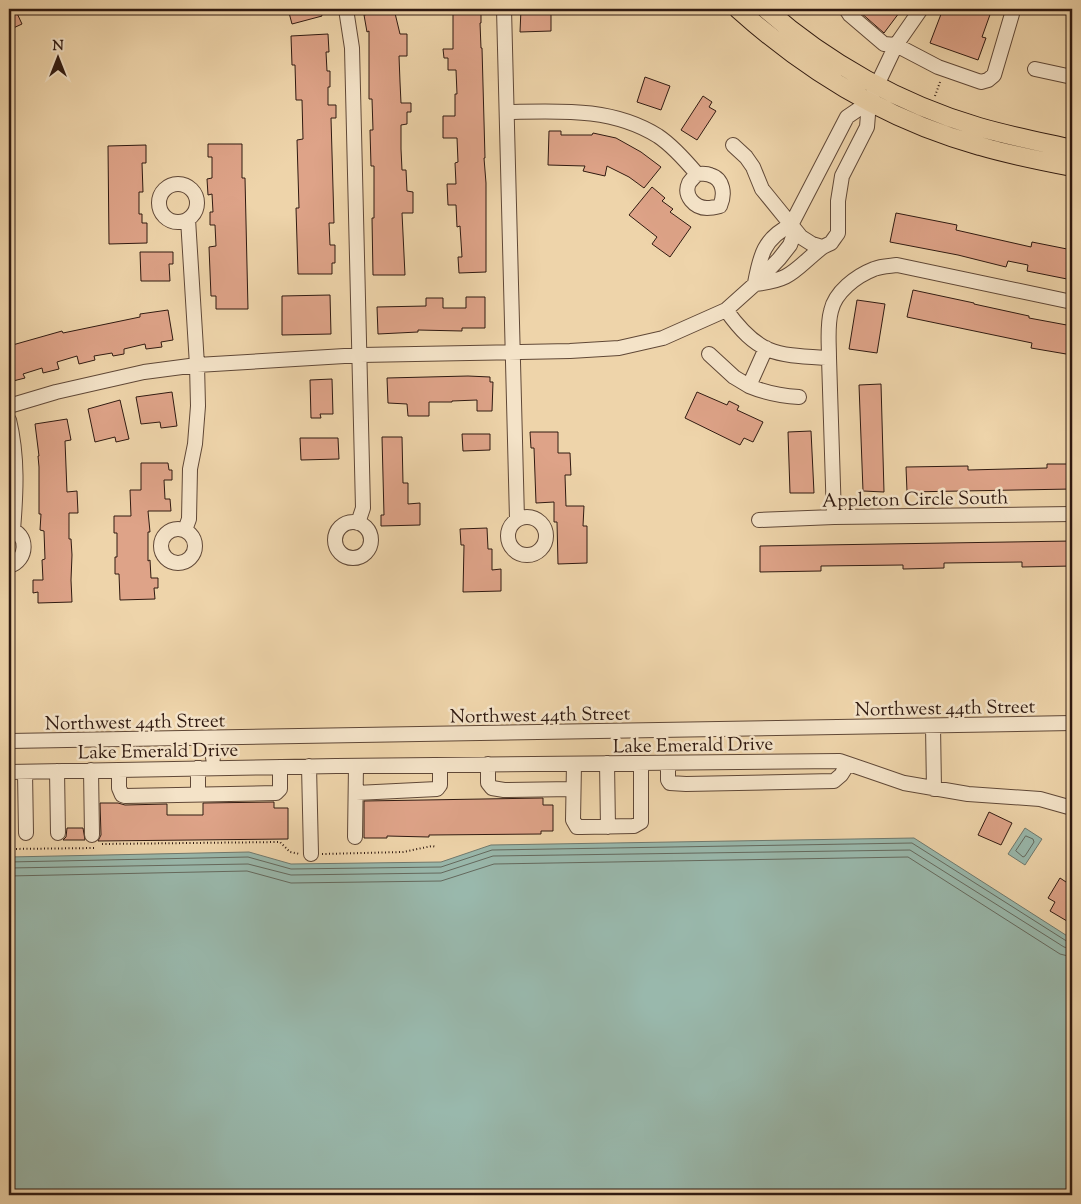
<svg xmlns="http://www.w3.org/2000/svg" width="1081" height="1204" viewBox="0 0 1081 1204" font-family="'Sorts Mill Goudy',serif">
	<style>
		.water { fill: #99b8ac; stroke: #6f796e }
		.lines { fill: none; stroke-linecap: round; stroke-linejoin: round }
		.shore { stroke: #64695e; stroke-width: 1 }
		.building { fill: #dea388; stroke: #301a11 }
		.minor-casing { stroke: #604837; stroke-width: 16 }
		.major-casing { stroke: #301a11; stroke-width: 20 }
		.path { stroke: #301a11; stroke-width: 2; stroke-dasharray: 1 2.5; stroke-linecap: butt }
		.minor { stroke: #f4e3c8; stroke-width: 14 }
		.major { stroke: #eed4aa; stroke-width: 18 }
		.labels { text-anchor: middle; stroke-width: 5; stroke-linejoin: round; paint-order: stroke }
		.street-label { font-size: 19px; fill: #301a11; stroke: #f4e3c8 }
	</style>
	<rect width="100%" height="100%" fill="#eed4aa"/>
	<filter id="stains"><feTurbulence type="fractalNoise" baseFrequency=".004" numOctaves="4"/><feColorMatrix values="0 0 0 0 .2 0 0 0 0 .09 0 0 0 0 .02 0 0 0 .5 -.17"/></filter>
	<radialGradient id="worn" r=".72"><stop offset=".6" stop-color="#630" stop-opacity="0"/><stop offset="1" stop-color="#630" stop-opacity=".3"/></radialGradient>
	<path class="water" d="M1025 828 1042 839 1025 865 1008 854Z
		M914 838 1072 939V1195H9V857L249 852 291 864 441 862 491 845Z"/>
	<g class="lines">
		<path class="shore" d="M1026 836 1033 839 1034 842 1025 856 1023 857 1016 851Z
			M9 862 248 857 291 869 441 867 492 850 912 843 1068 942 1072 943
			M9 868 248 864 291 875 441 873 493 856 910 850 1064 947 1072 949
			M9 876 247 871 291 883 441 881 494 864 908 857 1060 954 1072 957"/>
	</g>
	<path class="building" d="M9 9H15L22 24 9 30Z
		M288 9H320L322 16 292 24Z
		M394 9 400 34H407V56H399L400 82 401 103H411V112H407V124L401 125V149L402 170H406L407 191 413 192V213H402L405 275H373L372 218H374V166H371L370 130H373L372 99H369V31L367 32 364 15Z
		M453 9H481V23H480L481 48H482L485 158H484L486 183V272L459 273 458 257H462L460 226 457 227 456 205H448L447 184H456L455 163 458 162 457 138H443V116H455V94H457L456 70H448V58H444L443 49H453Z
		M521 9H551V31L520 32Z
		M862 9H902L884 33 860 12Z
		M943 9H992L982 37 986 38 978 60 930 43Z
		M328 34 329 52H326L327 71H330V87H328V105H336V118H331L334 223H329L330 245H335V263H332V274H298L296 208H299L297 140 303 139 302 100H296L295 65H292L291 36Z
		M645 77 670 86 661 110 637 102Z
		M703 96 712 102 709 107 716 111 697 140 681 130Z
		M549 131H561V135H592L593 133 616 138 641 152 661 167 644 188 629 177 607 166 605 176 583 171 585 166 548 165Z
		M208 144H242V178H245L248 309H216V296H211L209 247 216 246 215 225H210V212H213L212 194 208 195 207 179 212 178V157H208Z
		M146 145V163H142L143 192H139V214H142V223H147V243L109 244 108 146Z
		M652 187 665 198 662 201 673 209 670 212 691 227 670 257 652 244 657 237 629 215Z
		M896 213 957 225 956 230 1031 247 1032 242 1072 250V280L1027 271 1028 265 1008 261 1006 267 958 255 890 242Z
		M140 252H173V264H169L170 281H141Z
		M913 290 974 303V304L1029 316V318L1072 326V355L1031 348 1032 343 907 317Z
		M330 295 331 334 282 335V296Z
		M466 297H485V328H462V331L418 330V332L378 334 377 307 426 306V298H443V308H466Z
		M857 300 885 304 877 353 849 349Z
		M168 310 173 340 161 342 162 347 146 349 145 344 124 349V354L113 356 112 353 94 356 95 360 79 364 77 356 57 362 59 369 43 373 42 368 23 374 25 378 9 382V346L62 331 63 333 140 317V314Z
		M468 376 490 377V382H493L492 411H477V400L452 401V402H429V416H408L407 404 388 403 387 378Z
		M332 379 333 414H320L321 418H311L310 380Z
		M881 384 884 492 863 491 859 385Z
		M172 392 177 426 161 428 160 422 141 424 136 397Z
		M697 392 727 405 729 401 739 406 737 410 763 422 753 442 744 438 740 445 685 418Z
		M120 400 129 439 116 442 115 437 95 442 88 409Z
		M67 419 71 440 65 441 67 492 77 491 78 513H69V539H71L72 555 71 580 72 602 38 603V592L33 593V580H43L42 560 45 559 44 531 40 530 41 514H39V467L38 456H39L35 424Z
		M811 431 814 493H790L788 432Z
		M530 432H558V453H570L571 475H565L566 506H584L583 526H587V563L558 564 557 522H554V502L536 503 534 448H531Z
		M462 434H490V450L463 451Z
		M382 437H402L403 483H408V504L420 503V525L381 526V515H384Z
		M300 438H338L339 459 301 460Z
		M141 463H168L169 470H172V480H164L165 499H170L171 511H148L150 532H148V561L150 560 151 578H158V588H154L155 599 120 600 119 574H115V557H117V533H114V516H131L130 490H141Z
		M1047 464H1072V489L907 492 906 467 968 466V470L1047 468Z
		M487 528 488 549H492V570L501 569V591L463 592 464 545H461L460 529Z
		M1072 541V566L1022 567V562L944 563V568L903 569V565L821 566V571L760 572V546Z
		M543 798V805H553V831H541V834L429 835V837L387 836V838H364V801Z
		M274 802V808H288V839L98 841 101 835 100 803H118L125 805 167 804V815H203V803Z
		M989 812 1012 823 1001 845 978 835Z
		M67 828H83L85 840H63L66 837Z
		M1060 878 1072 886V924L1050 911 1055 902 1048 898Z"/>
	<g class="lines">
		<g class="minor-casing">
			<path id="minor" d="M346 9 352 48 363 508 358 523
				M504 9 517 519
				M846 9 850 15 884 44 896 45 938 67 981 82 988 80 994 75 1012 14 1011 9
				M1035 69 1072 77
				M507 112C559 111 612 107 658 136 673 146 686 161 697 174 695 176 691 180 689 183 683 196 695 208 707 208 711 208 716 207 720 206 725 195 724 179 710 175 706 173 701 174 697 174
				M733 145 746 157 753 167 762 189 801 237 812 244 822 247
				M159 203a19 19 0 1 1 38 0a19 19 0 1 1-38 0Z
				M188 219 197 365 361 355 570 351 619 348 663 338 726 310 755 284 779 259 790 245 793 237 791 225
				M791 225 847 117 869 102
				M755 283C760 256 764 238 791 225
				M755 284C792 280 793 271 820 249 823 246 827 245 831 243 833 240 836 236 838 233V201L842 176 867 127 869 102 896 45 921 9
				M726 310C759 356 776 355 829 358L834 517
				M709 354 734 377 749 386 766 348
				M829 358C829 343 827 326 831 311 835 292 856 276 874 269 881 266 890 266 897 265L1072 302
				M749 386C766 393 781 396 799 397
				M9 406 56 392 144 372 197 365 198 406 195 444 190 469 189 519 185 530
				M9 420C18 457 16 493 13 530
				M508 536a19 19 0 1 1 38 0a19 19 0 1 1-38 0Z
				M759 520 834 517 1072 514
				M335 540a18 18 0 1 1 36 0a18 18 0 1 1-36 0Z
				M161 546a17 17 0 1 1 34 0a17 17 0 1 1-34 0Z
				M9 529C29 533 28 561 9 566
				M933 726 934 789
				M213 738V758
				M9 741 1072 723
				M607 763 608 827
				M668 763V780L670 783 686 784 834 781 841 775 848 764
				M488 764V783L492 788 504 790 573 789
				M574 764 573 820 577 827H581L634 826 641 822V763
				M309 766 311 854
				M198 768V794
				M91 770 92 835
				M119 770V788L122 795 125 796 276 793 280 789V767
				M57 771 58 833
				M9 772 336 766 840 761 904 783 968 794 1040 799 1072 808
				M25 772 26 833
				M356 793 437 789 440 785V765
				M355 837 356 766"/>
		</g>
		<g class="major-casing">
			<path id="major" d="M738 9C808 72 889 121 980 146 1010 155 1041 161 1072 167
				M766 9C827 63 901 104 979 127 1010 136 1041 142 1072 149"/>
		</g>
		<path class="path" d="M935 96 940 82
			M102 844 280 842 290 852 300 854
			M9 849 96 848
			M322 854 403 852 432 846 436 847"/>
		<use href="#minor" class="minor"/>
		<use href="#major" class="major"/>
	</g>
	<g class="labels">
		<g class="street-label">
			<text transform="translate(915 498) rotate(-1)" y="7">Appleton Circle South</text>
			<text transform="translate(945 707) rotate(-1)" y="7">Northwest 44th Street</text>
			<text transform="translate(540 714) rotate(-1)" y="7">Northwest 44th Street</text>
			<text transform="translate(135 721) rotate(-1)" y="7">Northwest 44th Street</text>
			<text transform="translate(693 744) rotate(-1)" y="7">Lake Emerald Drive</text>
			<text transform="translate(158 750) rotate(-1)" y="7">Lake Emerald Drive</text>
		</g>
	</g>
	<rect width="1081" height="1204" fill="none" stroke="#eed4aa" stroke-width="30"/>
	<rect x="10" y="10" width="1061" height="1184" fill="none" stroke="#301a11" stroke-width="2.5"/>
	<rect x="15" y="15" width="1051" height="1174" fill="none" stroke="#301a11"/>
	<g transform="translate(58 58)" stroke="#f4e3c8" stroke-width="4" paint-order="stroke">
	<path d="M0-4L9 19L0 12L-9 19Z" fill="#301a11"/>
	<text y="-8" font-size="14" font-weight="bold" text-anchor="middle" fill="#301a11">N</text>
	</g>
	<rect width="100%" height="100%" filter="url(#stains)"/>
	<rect width="100%" height="100%" fill="url(#worn)"/>
</svg>
